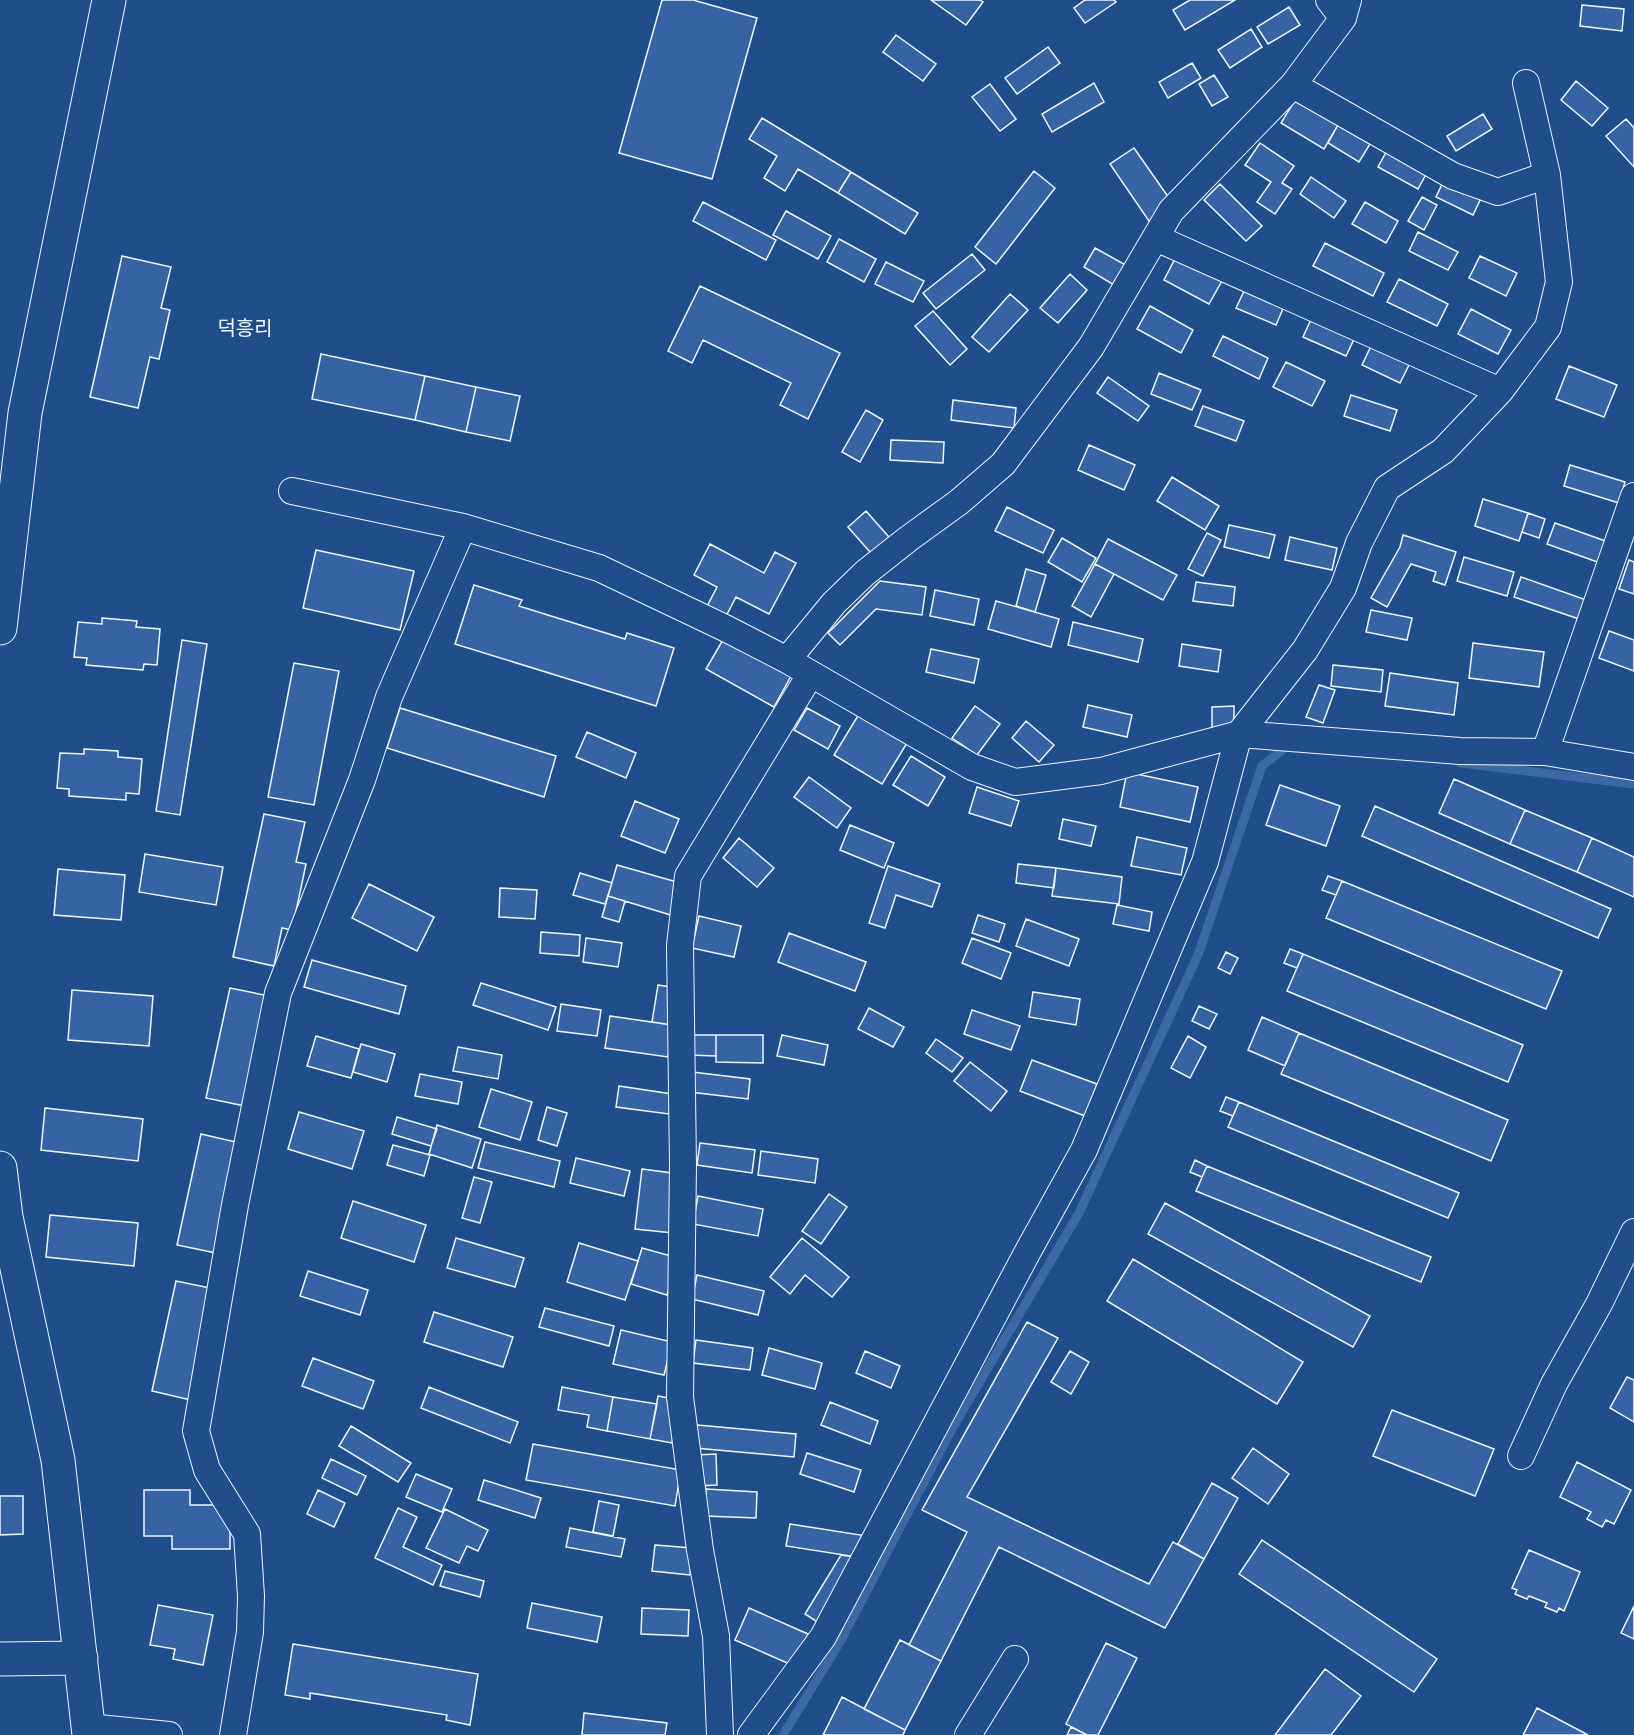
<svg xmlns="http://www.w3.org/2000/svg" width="1634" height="1735" viewBox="0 0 1634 1735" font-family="Lora,'Noto Sans KR',serif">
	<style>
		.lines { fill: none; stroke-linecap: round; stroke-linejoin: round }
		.stream { stroke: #3b69a3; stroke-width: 9 }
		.building { fill: #3563a3; stroke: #f2f6ff; stroke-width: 1.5 }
		.street-casing { stroke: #f2f6ff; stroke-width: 28 }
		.secondary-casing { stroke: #f2f6ff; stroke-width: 35 }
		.street { stroke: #1f4e8c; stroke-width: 26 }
		.secondary { stroke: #1f4e8c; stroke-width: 33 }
		.labels { text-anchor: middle; stroke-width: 4.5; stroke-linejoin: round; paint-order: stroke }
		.quarter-label { font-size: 20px; fill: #f2f6ff; stroke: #1f4e8c }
	</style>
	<rect width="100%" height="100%" fill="#1f4e8c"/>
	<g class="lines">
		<path class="stream" d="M1460 763 1634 784
			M783 1735 840 1642 952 1429 1079 1213 1198 955 1262 766 1286 747H1291"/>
	</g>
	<path class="building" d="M662 0H693L757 18 712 179 619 153Z
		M931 0H980L983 2 966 25Z
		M1085 0H1114L1116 2 1085 23 1074 8Z
		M1190 0H1235L1185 30 1173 10Z
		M1582 5 1624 9 1622 31 1580 26Z
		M1289 7 1300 25 1268 44 1257 27Z
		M1251 29 1262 47 1230 68 1218 50Z
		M896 35 936 64 923 81 883 52Z
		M1048 47 1060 63 1017 94 1005 78Z
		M1192 63 1201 78 1168 98 1159 82Z
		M1214 75 1228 97 1212 106 1199 84Z
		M1576 81 1608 108 1592 126 1561 100Z
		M1094 83 1104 102 1052 132 1042 114Z
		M990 84 1016 119 1000 131 972 97Z
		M1295 100 1338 125 1324 149 1281 123Z
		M1483 114 1492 129 1456 151 1447 136Z
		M762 118 851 172 838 193 798 169 785 191 764 178 777 156 749 139Z
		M1626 119 1634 128V167L1606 136Z
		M1338 125 1370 144 1359 162 1328 143Z
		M1260 143 1294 166 1282 183 1292 189 1275 214 1257 202 1271 182 1245 165Z
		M1390 145 1430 167 1418 189 1378 167Z
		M1134 148 1176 208 1151 224 1110 164Z
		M1034 171 1055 188 996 264 975 247Z
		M851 172 918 213 905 234 838 193Z
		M1311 177 1346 201 1334 218 1300 194Z
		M1445 178 1482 196 1473 215 1436 197Z
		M1220 184 1262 226 1246 241 1204 200Z
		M1422 197 1437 205 1424 230 1408 221Z
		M703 202 776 240 766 260 693 221Z
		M1365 202 1398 221 1386 243 1352 224Z
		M786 211 831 236 818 259 773 235Z
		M1418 232 1458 252 1448 270 1409 251Z
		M839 239 876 259 864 282 827 262Z
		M1325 243 1384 273 1373 296 1313 266Z
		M1095 248 1131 268 1119 288 1084 267Z
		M972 254 985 270 936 309 923 293Z
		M1177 255 1223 279 1209 304 1164 280Z
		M122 256 171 267 161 308 170 310 159 359 150 357 138 408 90 397Z
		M1480 256 1517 273 1506 296 1469 278Z
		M886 262 924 281 913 302 875 284Z
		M1070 274 1087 290 1058 323 1040 308Z
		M1399 279 1448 304 1437 326 1387 302Z
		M700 286 840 353 808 419 780 405 791 383 703 340 692 363 668 351Z
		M1246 287 1285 304 1276 325 1236 308Z
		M1010 294 1028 310 989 352 972 337Z
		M1150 306 1193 330 1181 353 1137 329Z
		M1471 309 1511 330 1498 354 1458 334Z
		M933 311 967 349 950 365 915 326Z
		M1313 315 1356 335 1346 356 1303 337Z
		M1223 336 1268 358 1259 379 1213 356Z
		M1373 342 1411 361 1400 383 1362 365Z
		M321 354 425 376 415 420 312 399Z
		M1286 362 1325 381 1312 406 1273 387Z
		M1569 366 1617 385 1604 417 1556 399Z
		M1159 373 1201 390 1192 410 1151 394Z
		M425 376 476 387 466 432 415 420Z
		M1108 377 1149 406 1138 421 1097 393Z
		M476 387 520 396 510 441 466 432Z
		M1351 395 1397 410 1390 431 1344 416Z
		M953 400 1016 408 1014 428 951 420Z
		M1203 406 1244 421 1236 441 1195 426Z
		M866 410 883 420 860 462 842 452Z
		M891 440 944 442 943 463 890 460Z
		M1089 445 1135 465 1124 490 1078 470Z
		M1570 465 1625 482 1619 503 1564 486Z
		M1172 477 1219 506 1205 530 1157 501Z
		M1483 499 1528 513 1519 541 1475 526Z
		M1007 507 1054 530 1043 553 995 531Z
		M866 511 895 544 877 560 848 527Z
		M1528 513 1545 519 1539 538 1522 532Z
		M1555 523 1611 543 1603 564 1547 544Z
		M1229 525 1275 535 1269 558 1224 547Z
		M1207 533 1221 540 1203 576 1188 569Z
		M1403 535 1456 552 1445 585 1433 581 1436 572 1411 564 1387 607 1371 598 1400 547Z
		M1290 537 1337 548 1332 570 1285 560Z
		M1062 538 1096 558 1082 582 1048 562Z
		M1108 539 1177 575 1163 600 1095 564Z
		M710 544 764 573 775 552 796 563 769 614 736 597 723 622 704 612 717 587 694 575Z
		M316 550 414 571 400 630 303 608Z
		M1464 557 1514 572 1507 596 1457 581Z
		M1629 560 1634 562V594L1619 589Z
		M1095 564 1114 574 1091 617 1072 606Z
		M1026 569 1046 575 1035 612 1016 606Z
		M1521 577 1589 601 1582 620 1514 597Z
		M880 581 926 587 922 615 876 609 840 645 828 633Z
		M1196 582 1235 587 1233 606 1193 601Z
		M474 585 522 600 519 606 625 639 627 633 674 648 656 706 455 644Z
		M935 590 979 599 974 625 930 616Z
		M996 601 1059 619 1051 647 988 629Z
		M1371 610 1412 618 1407 640 1366 632Z
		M102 618 137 621 136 627 160 629 157 665 144 664 143 670 86 665 87 658 74 657 78 622 102 624Z
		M1073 622 1143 639 1138 662 1068 645Z
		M1609 631 1634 640V671L1599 658Z
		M724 638 791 676 774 707 706 669Z
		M182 640 207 644 180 815 156 811Z
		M1473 643 1544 652 1539 687 1469 678Z
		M1182 644 1221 650 1218 672 1179 666Z
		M931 649 979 659 974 683 926 672Z
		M294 663 339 671 314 805 268 797Z
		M1333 665 1383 670 1381 692 1331 686Z
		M1390 673 1458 683 1454 715 1385 706Z
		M1319 685 1335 690 1323 723 1306 717Z
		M1088 705 1132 715 1127 737 1083 727Z
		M975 706 1000 724 977 755 952 738Z
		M1234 706V729L1212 730V707Z
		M400 708 556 756 544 797 387 748Z
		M807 708 840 726 828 749 794 730Z
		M859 714 907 743 882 784 834 755Z
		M1026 721 1054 745 1039 762 1012 738Z
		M587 732 636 753 626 778 576 757Z
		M84 749 118 751V757L142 759 139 794 126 793V800L69 796V789L57 788 60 753 84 754Z
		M911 756 945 777 928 806 893 785Z
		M1127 772 1198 787 1190 822 1120 807Z
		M809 777 851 808 837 828 794 797Z
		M1454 779 1525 810 1510 844 1439 813Z
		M1280 785 1340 806 1326 846 1266 825Z
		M977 787 1019 801 1011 826 969 813Z
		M635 801 679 819 665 853 621 836Z
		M1375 806 1611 909 1598 938 1362 836Z
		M1525 810 1592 838 1577 872 1510 844Z
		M264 814 305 822 296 862 306 864 292 930 282 928 274 966 233 957Z
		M1063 819 1096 826 1091 846 1059 839Z
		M850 825 894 843 884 868 840 850Z
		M1137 837 1187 848 1181 875 1131 866Z
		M739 838 774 868 757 887 723 858Z
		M1592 838 1634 857V897L1577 872Z
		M145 854 223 867 216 905 139 892Z
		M1018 864 1056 868 1054 888 1016 883Z
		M617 865 684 884 674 916 608 896Z
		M888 866 940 884 932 907 896 895 885 928 869 923Z
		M1056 868 1122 877 1119 904 1052 896Z
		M58 869 125 875 121 920 54 915Z
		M580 873 612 883 605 904 573 895Z
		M1328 876 1342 881 1336 895 1322 890Z
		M1342 881 1562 971 1546 1009 1326 918Z
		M369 884 434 917 417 951 352 918Z
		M500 888 537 890 535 919 499 917Z
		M608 896 625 901 619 922 602 917Z
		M1117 905 1152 912 1149 931 1113 924Z
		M978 915 1005 924 999 942 972 933Z
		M699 916 741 926 734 957 692 948Z
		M1026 919 1079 939 1069 966 1016 946Z
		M541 932 580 935 579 956 540 953Z
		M789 933 866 962 855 991 778 962Z
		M586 938 622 943 618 967 583 962Z
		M972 938 1011 953 1001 979 962 963Z
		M1290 949 1303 954 1297 968 1284 963Z
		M1226 952 1238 958 1230 974 1218 968Z
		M1303 954 1523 1045 1508 1082 1287 991Z
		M312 960 406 986 399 1014 304 987Z
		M481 983 556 1007 548 1030 473 1005Z
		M658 985 678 988 672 1025 652 1022Z
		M230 988 269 996 245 1106 206 1098Z
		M72 990 153 996 149 1046 68 1040Z
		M1033 992 1080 999 1076 1025 1029 1017Z
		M561 1004 601 1010 597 1036 557 1031Z
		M1199 1006 1217 1014 1209 1029 1192 1021Z
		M869 1008 904 1027 893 1047 858 1029Z
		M972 1010 1020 1026 1011 1050 964 1034Z
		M610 1016 672 1025 668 1057 605 1048Z
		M1262 1017 1299 1033 1285 1066 1248 1050Z
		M1299 1033 1508 1120 1491 1161 1281 1074Z
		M690 1035H716V1056L689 1055Z
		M716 1035H763V1063L716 1062Z
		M782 1035 828 1045 824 1065 777 1056Z
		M316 1036 359 1049 351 1078 307 1066Z
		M1188 1036 1206 1047 1190 1078 1171 1068Z
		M936 1039 963 1058 952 1072 926 1053Z
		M361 1044 395 1054 387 1082 353 1072Z
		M458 1047 502 1055 498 1079 453 1071Z
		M1032 1060 1097 1084 1085 1116 1020 1091Z
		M970 1062 1007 1091 991 1111 954 1081Z
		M692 1072 750 1079 748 1099 690 1092Z
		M420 1074 462 1082 458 1104 415 1096Z
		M619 1086 672 1094 669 1114 616 1107Z
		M491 1089 532 1102 520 1140 479 1127Z
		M1226 1097 1239 1102 1233 1116 1220 1111Z
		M1239 1102 1459 1193 1448 1218 1228 1127Z
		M547 1107 567 1113 557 1146 538 1140Z
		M45 1108 143 1119 138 1161 41 1150Z
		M299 1112 364 1131 352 1169 288 1149Z
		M397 1117 437 1129 431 1146 392 1134Z
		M437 1125 481 1139 472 1168 429 1154Z
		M201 1134 240 1143 216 1253 177 1245Z
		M485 1142 560 1161 554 1187 478 1168Z
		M700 1143 755 1150 752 1173 697 1165Z
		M393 1145 430 1155 424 1176 387 1165Z
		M761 1151 818 1159 815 1183 758 1175Z
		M576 1158 630 1171 624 1196 570 1183Z
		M1195 1160 1207 1166 1202 1177 1190 1172Z
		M1207 1166 1431 1257 1421 1282 1196 1191Z
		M642 1169 680 1174 673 1233 635 1229Z
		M474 1177 492 1182 480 1223 462 1218Z
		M829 1194 847 1207 821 1244 802 1231Z
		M698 1196 763 1209 758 1236 693 1224Z
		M353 1201 426 1225 414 1262 341 1238Z
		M1165 1203 1370 1316 1353 1347 1148 1234Z
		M50 1215 138 1223 134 1266 46 1257Z
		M456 1238 524 1258 515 1287 447 1268Z
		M802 1238 849 1277 832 1297 805 1275 790 1294 770 1277Z
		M579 1243 638 1261 625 1300 567 1282Z
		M642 1248 678 1258 667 1295 631 1284Z
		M1133 1259 1303 1362 1277 1404 1107 1301Z
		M308 1271 368 1290 360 1315 300 1296Z
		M697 1275 764 1291 758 1315 692 1299Z
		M176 1281 215 1289 191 1400 152 1391Z
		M545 1308 614 1326 609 1346 539 1327Z
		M434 1312 513 1337 503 1367 424 1342Z
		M1027 1322 1058 1338 967 1497 1149 1584 1173 1542 1204 1559 1165 1628 999 1547 941 1661 909 1645 967 1532 922 1510Z
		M621 1330 672 1342 664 1375 613 1364Z
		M696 1340 753 1348 750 1370 693 1363Z
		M769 1348 822 1363 815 1389 762 1375Z
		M865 1351 900 1366 891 1388 856 1373Z
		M1070 1351 1089 1362 1071 1394 1051 1382Z
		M313 1358 374 1381 363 1409 302 1386Z
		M1627 1377 1634 1380V1422L1610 1408Z
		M429 1387 518 1422 510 1443 421 1408Z
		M562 1387 613 1397 607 1431 587 1427 589 1415 558 1410Z
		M658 1396 680 1400 672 1443 650 1439Z
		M613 1397 657 1404 650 1439 607 1431Z
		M830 1402 878 1421 870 1444 821 1425Z
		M1392 1410 1494 1449 1475 1496 1373 1456Z
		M697 1425 796 1434 794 1457 695 1448Z
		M351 1426 411 1463 398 1482 339 1446Z
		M533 1444 681 1470 675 1506 526 1480Z
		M1253 1448 1289 1474 1268 1504 1232 1478Z
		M807 1453 861 1470 854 1492 800 1474Z
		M716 1454 717 1485 698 1486 696 1455Z
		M331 1459 366 1476 357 1495 322 1478Z
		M1577 1462 1631 1490 1614 1524 1606 1520 1602 1527 1587 1519 1591 1512 1560 1497Z
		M416 1474 452 1489 442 1512 406 1497Z
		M484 1480 541 1498 535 1518 478 1500Z
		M1212 1483 1238 1498 1204 1559 1178 1544Z
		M706 1489 757 1492 756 1518 705 1516Z
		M144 1490H190V1505H230V1549H172V1536H144Z
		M318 1490 345 1503 334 1527 307 1514Z
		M0 1496H23V1534L0 1535Z
		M599 1501 619 1505 613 1536 593 1532Z
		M398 1508 417 1517 403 1547 442 1565 433 1585 375 1558Z
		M445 1509 488 1530 478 1551 467 1546 459 1563 426 1548Z
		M790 1524 867 1536 863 1558 786 1546Z
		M570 1528 625 1539 621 1557 566 1547Z
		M1262 1540 1437 1659 1414 1692 1239 1574Z
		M655 1545 692 1548 690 1575 652 1571Z
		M1529 1550 1580 1572 1564 1611 1559 1608 1557 1612 1545 1607 1547 1603 1529 1596 1527 1599 1515 1594 1517 1590 1512 1588Z
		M841 1555 863 1558 822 1625 805 1614Z
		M445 1571 484 1581 480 1597 440 1586Z
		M532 1603 602 1617 597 1642 527 1628Z
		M158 1605 213 1615 203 1665 173 1659 175 1649 150 1645Z
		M1634 1606V1639L1621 1633Z
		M642 1608 689 1610 688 1636 641 1634Z
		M749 1608 808 1634 794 1666 735 1640Z
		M900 1640 941 1661 905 1730 864 1709Z
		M1106 1643 1137 1658 1098 1735H1087L1066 1724Z
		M293 1644 478 1674 470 1725 446 1720 447 1715 310 1693V1699L285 1695Z
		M1325 1669 1361 1696 1331 1735H1275Z
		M842 1697 905 1730 903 1735H823Z
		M1537 1708 1588 1735H1523Z
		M584 1713 667 1723 665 1735H582Z
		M1071 1727 1087 1735H1067Z"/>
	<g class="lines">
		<g class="street-casing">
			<path id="street" d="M1329 0 1343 18 1348 0
				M1526 83 1547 175 1559 282 1548 327 1500 391 1443 451 1387 488 1359 543 1343 588 1305 650 1239 734 1460 751 1545 752 1634 767
				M1293 85 1453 176 1498 192 1547 175
				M1156 238 1500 391
				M292 491 463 527 599 568 727 629 787 660 972 767 1015 782 1101 771 1239 734 1205 862 1084 1150 1027 1253 823 1637 751 1735
				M787 660 834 603 865 573 908 539 959 502 1003 464 1091 347 1171 211 1293 85 1343 18
				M1545 752 1634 496
				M1521 1456 1554 1384 1599 1304 1634 1232
				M88 1727 169 1735
				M233 1735 250 1632 251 1596 247 1534 207 1470 196 1431 235 1205 278 993 362 780 389 697 463 527
				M720 1735 716 1636 700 1550 680 1397 683 1165 680 945 688 876 810 675
				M968 1735 1015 1659"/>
		</g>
		<g class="secondary-casing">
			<path id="secondary" d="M0 628 25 413 109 0
				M0 1168 6 1217 58 1460 89 1735
				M0 1659 81 1658"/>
		</g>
		<use href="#street" class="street"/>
		<use href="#secondary" class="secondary"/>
	</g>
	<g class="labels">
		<g class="quarter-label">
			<text x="245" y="335">덕흥리</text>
		</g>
	</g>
</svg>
